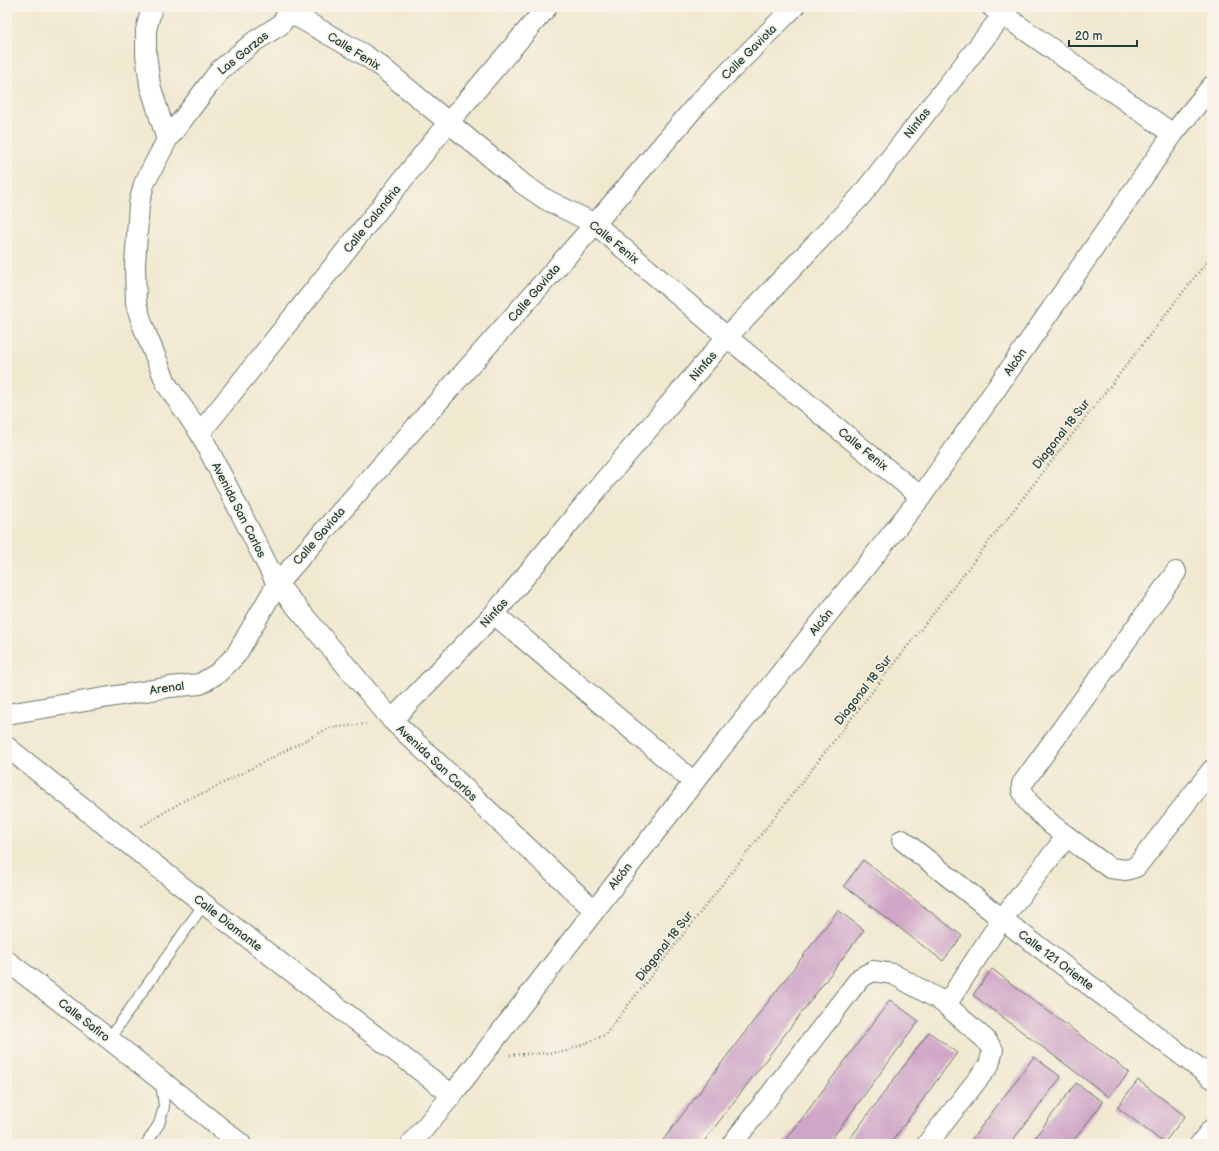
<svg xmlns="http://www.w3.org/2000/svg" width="1219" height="1151" viewBox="0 0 1219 1151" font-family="'Balsamiq Sans',sans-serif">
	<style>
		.building { fill: #cfa6c7 }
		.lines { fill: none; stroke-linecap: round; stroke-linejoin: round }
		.service-casing { stroke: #68796b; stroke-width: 12 }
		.minor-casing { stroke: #68796b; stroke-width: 22 }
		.path { stroke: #68796b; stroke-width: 2.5; stroke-dasharray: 1 3; stroke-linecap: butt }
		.service { stroke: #fff; stroke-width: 10 }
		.minor { stroke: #fff; stroke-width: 20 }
		.labels { text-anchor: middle; stroke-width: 3; stroke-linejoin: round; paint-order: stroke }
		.street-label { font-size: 12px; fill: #1f3d34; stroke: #f7f3e8 }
	</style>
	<rect width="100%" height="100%" fill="#f7f3e8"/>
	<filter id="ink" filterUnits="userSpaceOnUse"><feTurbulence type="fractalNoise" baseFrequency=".025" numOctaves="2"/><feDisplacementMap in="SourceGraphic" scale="8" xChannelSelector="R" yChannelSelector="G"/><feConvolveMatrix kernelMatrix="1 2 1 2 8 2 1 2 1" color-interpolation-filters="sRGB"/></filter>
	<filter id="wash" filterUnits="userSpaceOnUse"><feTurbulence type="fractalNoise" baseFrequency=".012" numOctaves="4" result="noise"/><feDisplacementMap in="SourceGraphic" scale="16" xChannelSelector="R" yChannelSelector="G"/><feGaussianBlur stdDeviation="0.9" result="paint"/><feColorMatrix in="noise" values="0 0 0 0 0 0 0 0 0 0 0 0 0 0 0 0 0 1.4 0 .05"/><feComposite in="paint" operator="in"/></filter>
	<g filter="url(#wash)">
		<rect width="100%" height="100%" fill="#f1e8d0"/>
		<g id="blocks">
			<path class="building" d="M863 860 962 936 943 961 844 886Z
				M838 910 864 930 702 1144H660Z
				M992 969 1129 1072 1109 1097 973 995Z
				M890 1000 919 1021 828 1144H783Z
				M929 1032 957 1053 890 1144H846Z
				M1034 1057 1061 1077 1010 1144H968Z
				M1138 1080 1185 1116 1164 1143 1117 1107Z
				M1076 1083 1103 1102 1071 1144H1030Z"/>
		</g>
	</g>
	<g filter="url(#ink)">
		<use href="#blocks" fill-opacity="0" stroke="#68796b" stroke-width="1"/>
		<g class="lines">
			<g class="service-casing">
				<path id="service" d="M109 1039 204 904
					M146 1144 159 1124 164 1107 161 1081"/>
			</g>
			<g class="minor-casing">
				<path id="minor" d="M152 7 146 30V54L150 85 167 140 144 184 139 204 135 265 136 303 143 326 167 385 200 433 277 584 392 720 594 910
					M992 7 1173 134
					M289 12 363 54 379 65 523 184 545 199 595 224 727 337 921 497
					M167 140 220 70 255 41 280 25 289 12 291 7
					M200 433 448 123 547 7
					M1176 572 1022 784V790L1028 802 1052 825 1081 847 1110 868 1126 870 1136 867 1212 770
					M494 614 694 782
					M7 714 170 687 200 684 218 673 236 655 277 584 595 224 700 101 794 7
					M392 720 494 614 614 469 727 337 860 197 1009 7
					M7 747 204 904 452 1095
					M902 840 1002 919 1212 1078
					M7 961 109 1039 241 1144
					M946 1005 1002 919 1067 836
					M411 1144 452 1095 694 782 921 497 1173 134 1212 86
					M732 1144 860 978 873 971 893 974 938 999 946 1005 985 1039 993 1050 989 1065 927 1144
					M1200 1144 1212 1129"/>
			</g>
			<path class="path" d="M142 826 185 800 206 792 329 728 366 724
				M510 1055 564 1052 605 1035 1212 255"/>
			<use href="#service" class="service"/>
			<use href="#minor" class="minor"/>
		</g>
	</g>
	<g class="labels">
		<g class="street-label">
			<text transform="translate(354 51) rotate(32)" y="4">Calle Fenix</text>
			<text transform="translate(749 52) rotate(-45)" y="4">Calle Gaviota</text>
			<text transform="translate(243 53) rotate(-39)" y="4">Las Garzas</text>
			<text transform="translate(917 123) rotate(-52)" y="4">Ninfas</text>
			<text transform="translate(372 219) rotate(-51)" y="4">Calle Calandria</text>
			<text transform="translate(614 242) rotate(39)" y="4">Calle Fenix</text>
			<text transform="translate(534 293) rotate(-49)" y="4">Calle Gaviota</text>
			<text transform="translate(1015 362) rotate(-55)" y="4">Alcón</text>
			<text transform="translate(703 366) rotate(-49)" y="4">Ninfas</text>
			<text transform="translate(1061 434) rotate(-52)" y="4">Diagonal 18 Sur</text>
			<text transform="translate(863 449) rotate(39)" y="4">Calle Fenix</text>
			<text transform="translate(239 510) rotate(63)" y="4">Avenida San Carlos</text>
			<text transform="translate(319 536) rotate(-49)" y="4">Calle Gaviota</text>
			<text transform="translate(494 613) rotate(-48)" y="4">Ninfas</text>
			<text transform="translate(821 622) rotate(-51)" y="4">Alcón</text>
			<text transform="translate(167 688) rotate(-8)" y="4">Arenal</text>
			<text transform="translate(863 690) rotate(-52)" y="4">Diagonal 18 Sur</text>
			<text transform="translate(437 763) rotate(43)" y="4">Avenida San Carlos</text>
			<text transform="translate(620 876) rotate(-52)" y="4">Alcón</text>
			<text transform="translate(228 923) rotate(38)" y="4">Calle Diamante</text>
			<text transform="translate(664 946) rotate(-52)" y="4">Diagonal 18 Sur</text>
			<text transform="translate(1056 960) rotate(37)" y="4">Calle 121 Oriente</text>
			<text transform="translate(84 1020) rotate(38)" y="4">Calle Safiro</text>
		</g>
	</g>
	<rect width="1219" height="1151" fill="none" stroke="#f7f3e8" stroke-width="24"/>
	<path d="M1069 40v6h68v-6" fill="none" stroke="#1f3d34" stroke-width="2"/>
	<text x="1075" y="40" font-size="12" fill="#1f3d34" stroke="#f7f3e8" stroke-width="3" paint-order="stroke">20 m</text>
</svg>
